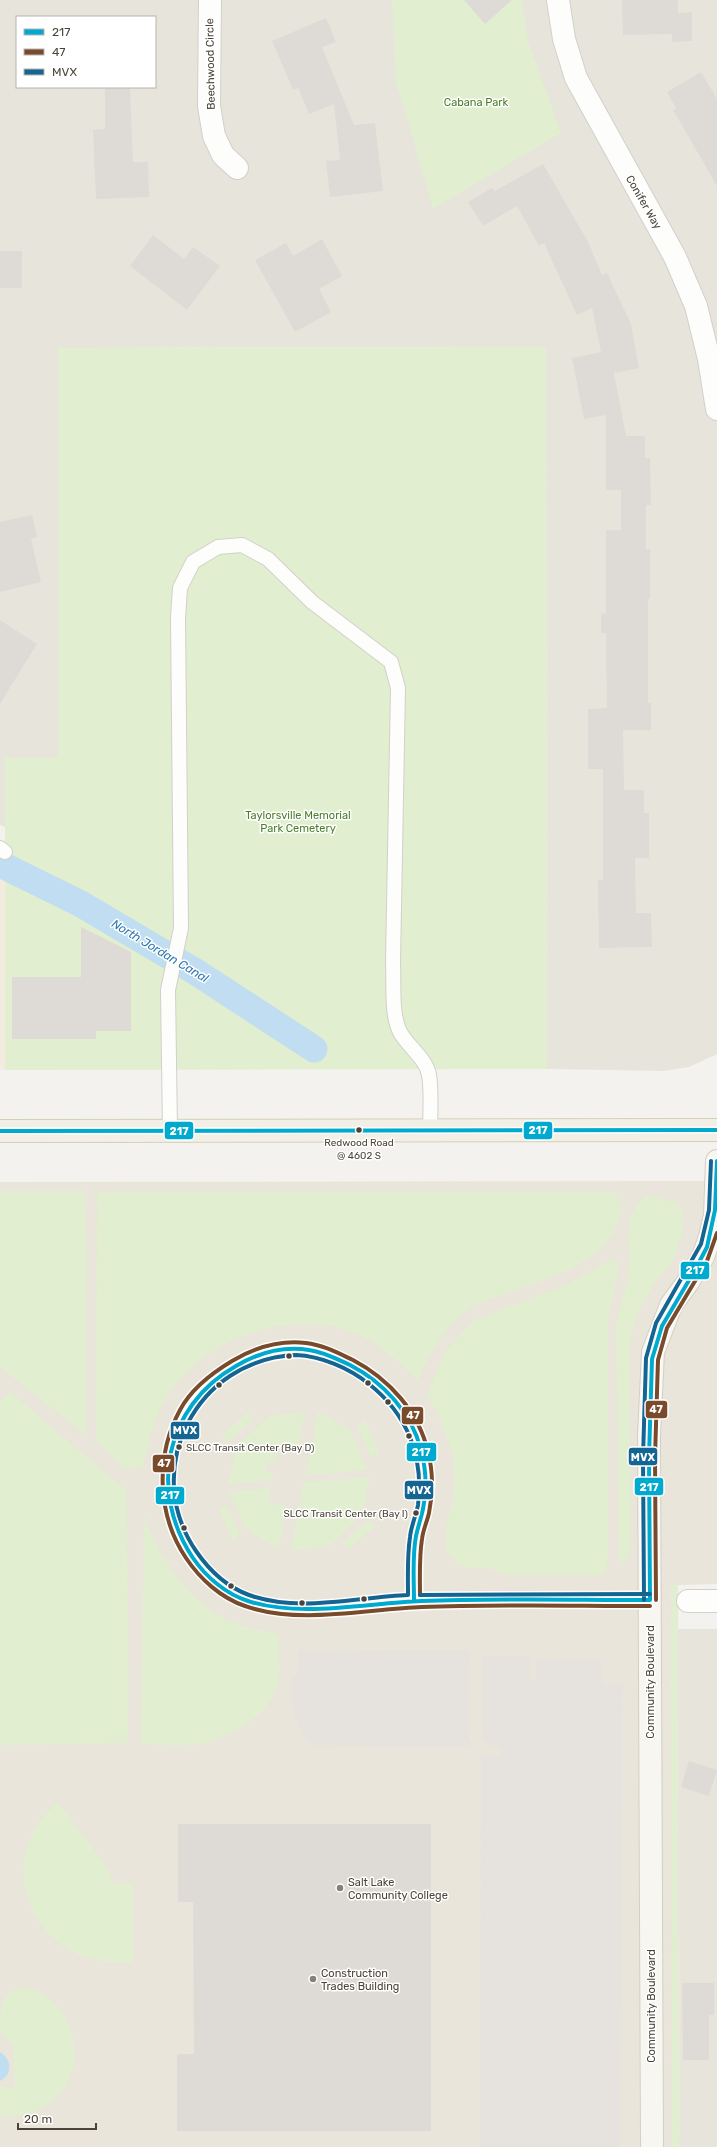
<svg xmlns="http://www.w3.org/2000/svg" width="717" height="2147" viewBox="0 0 717 2147" font-family="Rubik,sans-serif">
	<style>
		.residential { fill: #e7e4dc; fill-rule: evenodd }
		.commercial { fill: #f3ebdf }
		.education { fill: #eae5da }
		.green { fill: #e1eecf }
		.parking { fill: #e6e3df }
		.water { fill: #c0ddf1 }
		.lines { fill: none; stroke-linecap: round; stroke-linejoin: round }
		.canal { stroke: #c0ddf1; stroke-width: 27 }
		.building { fill: #dedbd6 }
		.lane-casing { stroke: #d2d0cb; stroke-width: 16 }
		.street-casing { stroke: #d2d0cb; stroke-width: 24 }
		.secondary-casing { stroke: #d3cfc5; stroke-width: 24 }
		.primary-casing { stroke: #d6cebb; stroke-width: 24 }
		.lane { stroke: #fdfdfc; stroke-width: 14 }
		.street { stroke: #fdfdfc; stroke-width: 22 }
		.secondary { stroke: #f7f6f1; stroke-width: 22 }
		.primary { stroke: #f2efe6; stroke-width: 22 }
		.bus-1-casing { stroke: #fff; stroke-width: 7 }
		.bus-2-casing { stroke: #fff; stroke-width: 7 }
		.bus-3-casing { stroke: #fff; stroke-width: 7 }
		.bus-1 { stroke: #00a9ce; stroke-width: 4 }
		.bus-2 { stroke: #7a4b2a; stroke-width: 4 }
		.bus-3 { stroke: #156593; stroke-width: 4 }
		.bus-dot { fill: #4b4439; stroke: #fff; stroke-width: 1.5 }
		.poi-dot { fill: #868178; stroke: #fff; stroke-width: 1.5 }
		.labels { text-anchor: middle; stroke-width: 3; stroke-linejoin: round; paint-order: stroke }
		.bus-label { font-size: 10px; fill: #4b4439; stroke: #fff }
		.street-label { font-size: 11px; fill: #4b4439; stroke: #fff }
		.park-label { font-size: 11px; fill: #4a7f2a; stroke: #fff }
		.poi-label { font-size: 11px; fill: #4b4439; stroke: #fff; text-anchor: start }
		.water-label { font-size: 12px; font-style: italic; fill: #2e7ab2; stroke: #fff }
		.line-badge { stroke: #fff; stroke-width: 1.5 }
		.badge-label { font-size: 11px; text-anchor: middle; font-weight: bold; fill: #fff }
	</style>
	<rect width="100%" height="100%" fill="#f4f2ee"/>
	<path class="residential" d="M0 0H717V1054L689 1067 664 1071 547 1069 546 347 58 348V758H5V827L0 825ZM17 17H155V87H17Z
		M678 1629H717V2147H680Z"/>
	<path class="commercial" d="M0 877 5 879V1070H0Z"/>
	<path class="education" d="M717 1181V1584L678 1585 680 2147H0V1182Z"/>
	<path class="green" d="M392 0H522L527 38 561 133 433 209 396 81Z
		M546 347 547 1069 5 1070V758H58V348Z
		M0 1191H84L87 1255 86 1435 0 1367Z
		M97 1192H613C622 1202 622 1209 618 1222 606 1262 544 1281 507 1293 496 1297 483 1300 473 1306 446 1323 431 1352 418 1380 399 1362 378 1342 352 1332 288 1308 200 1340 166 1399 153 1420 148 1444 143 1468H123L96 1440Z
		M655 1196C662 1200 676 1201 680 1206 689 1218 678 1250 672 1262 669 1267 663 1271 660 1276 652 1286 645 1298 639 1310 633 1323 631 1338 629 1352L631 1530 630 1551 625 1562 619 1561 616 1322 628 1281 630 1257 628 1231 632 1213 638 1203 645 1197Z
		M613 1259 618 1261 617 1276 608 1319V1560L604 1575H505C501 1573 496 1571 491 1569 480 1566 466 1571 456 1563 436 1546 450 1515 454 1494 455 1484 454 1470 453 1460 449 1436 439 1416 427 1395L445 1352 474 1320 564 1286Z
		M10 1392 127 1491 128 1743 0 1745V1402Z
		M248 1412 254 1419 229 1442 222 1436Z
		M305 1412 297 1452 278 1448 275 1463 267 1461 265 1472 273 1473 272 1480 228 1484 236 1447 269 1416Z
		M318 1412 350 1430 368 1470 306 1475Z
		M364 1420 380 1453 371 1457 357 1427Z
		M370 1477 362 1514 330 1546 291 1551 304 1482Z
		M270 1488 268 1503 287 1507 279 1549 247 1531 229 1492Z
		M227 1505 240 1535 233 1541 218 1508Z
		M144 1515C161 1561 191 1608 240 1625 253 1629 266 1631 279 1635 278 1650 281 1669 278 1684 270 1716 228 1738 199 1744 181 1747 159 1744 141 1744Z
		M368 1520 375 1526 349 1549 343 1542Z
		M678 1584 679 2147H672L671 1585Z
		M58 1802 107 1867 113 1883 133 1884V1963C116 1962 98 1962 82 1956 31 1935 7 1876 36 1827 41 1818 50 1810 58 1802Z
		M23 1987C83 1998 94 2087 37 2111 25 2116 13 2116 1 2117L0 2087H15L13 2046 0 2031C0 2007 0 1994 23 1987Z"/>
	<path class="parking" d="M469 1650 468 1735 475 1747 309 1745 293 1715 292 1675 298 1674V1651Z
		M482 1655 530 1656V1679L533 1682 536 1679 537 1660 601 1659 602 1684H623L620 2147H480L481 1756H499L503 1752 502 1750 486 1743 482 1736Z"/>
	<path class="water" d="M0 2052C12 2060 13 2074 0 2081Z"/>
	<g class="lines">
		<path class="canal" d="M0 864 81 904 196 972 314 1049"/>
	</g>
	<path class="building" d="M464 0H512L485 24Z
		M622 0H678V13L692 12V41L672 42V34L623 35Z
		M326 18 336 42 322 47 354 125 375 123 383 191 330 197 326 161 340 160 334 104 309 114 298 88 293 90 272 41Z
		M701 72 717 99V186L673 110 676 108 667 92Z
		M105 87H130L133 162H148L149 197 96 199 93 130 105 129Z
		M543 164 587 240 602 275 607 273 631 324 639 368 614 373 626 436H645V458H650L651 505H646V549H650V599H648V703H651V730H623L624 790H644V813H649V858H635L636 913H651L652 947 599 948 598 880H603V769H588V709L607 708 606 633H601V614L606 613V530H621V490H606V415L584 419 572 358 601 352 592 308 577 315 544 243 539 246 517 206 483 226 468 202 492 188 495 191Z
		M153 235 184 259 193 247 220 266 187 310 130 266Z
		M322 239 342 276 319 289 331 312 295 332 255 260 286 243 293 256Z
		M0 251H22V288H0Z
		M32 515 37 537 31 539 41 582 0 592V522Z
		M0 620 37 644 0 704Z
		M81 927 131 952V1031H96V1039H12V977H81Z
		M689 1761 717 1770 709 1796 681 1787Z
		M178 1824H431V2131H177V2054H194L193 1902H178Z
		M682 1983H714V2015H709V2060H683Z"/>
	<g class="lines">
		<g class="lane-casing">
			<path id="lane" d="M0 848 5 852
				M170 1131 168 990 181 928 178 618 180 588 193 562 218 547 242 545 268 559 312 602 391 662 398 688 393 962C394 982 391 1015 400 1032 408 1047 426 1058 429 1075 432 1093 430 1113 430 1131
				M414 1601C414 1580 413 1557 416 1536 418 1525 423 1515 424 1504 426 1486 426 1463 420 1445 409 1409 379 1378 345 1363 333 1357 318 1350 304 1349 283 1347 259 1353 241 1363 220 1374 197 1392 185 1413 160 1459 163 1521 196 1562 209 1578 227 1594 248 1601 289 1616 350 1604 394 1602 479 1598 565 1600 650 1600"/>
		</g>
		<g class="street-casing">
			<path id="street" d="M210 0 209 106 214 136 223 155 237 168
				M558 0 564 39 576 78 675 257 696 306 709 359 717 409
				M688 1601H717"/>
		</g>
		<g class="secondary-casing">
			<path id="secondary" d="M652 2147 649 1436 653 1352 671 1305 688 1282 703 1257 710 1237 715 1215 717 1161"/>
		</g>
		<g class="primary-casing">
			<path id="primary" d="M0 1131 717 1130"/>
		</g>
		<use href="#lane" class="lane"/>
		<use href="#street" class="street"/>
		<use href="#secondary" class="secondary"/>
		<use href="#primary" class="primary"/>
		<g class="bus-1-casing">
			<path id="bus-1" d="M0 1131 717 1130
				M650 1600 649 1457 652 1359 662 1326 695 1270 707 1247 715 1210 717 1161
				M414 1601C414 1579 412 1557 416 1536 418 1527 421 1518 423 1509 427 1490 426 1469 421 1450 412 1413 383 1382 350 1365 337 1359 324 1352 309 1350 284 1346 258 1353 236 1366 165 1406 148 1491 193 1558 206 1577 226 1594 248 1601 300 1618 367 1603 421 1601 497 1598 574 1600 650 1600"/>
		</g>
		<g class="bus-2-casing">
			<path id="bus-2" d="M420 1595C420 1577 419 1558 422 1539 423 1530 427 1522 429 1513 433 1493 433 1471 428 1452 419 1412 389 1379 353 1360 338 1353 323 1345 306 1343 280 1340 254 1348 232 1361 212 1373 191 1389 180 1410 155 1456 157 1515 186 1558 200 1579 221 1598 245 1606 299 1625 367 1609 422 1607 498 1604 574 1606 650 1606
				M656 1600 655 1457 658 1360 667 1328 707 1261 717 1233"/>
		</g>
		<g class="bus-3-casing">
			<path id="bus-3" d="M296 1355C321 1356 349 1368 369 1384 407 1414 424 1456 418 1505 416 1516 411 1526 410 1537 407 1557 408 1576 408 1595 357 1597 298 1613 249 1595 227 1587 209 1570 196 1551 140 1469 196 1359 296 1355Z
				M420 1595 650 1594
				M644 1600 643 1457 646 1358 656 1323 701 1244 709 1210 711 1161"/>
		</g>
		<use href="#bus-1" class="bus-1"/>
		<use href="#bus-2" class="bus-2"/>
		<use href="#bus-3" class="bus-3"/>
	</g>
	<g class="bus-dot">
		<circle cx="359" cy="1130" r="3.5"/>
		<circle cx="289" cy="1356" r="3.5"/>
		<circle cx="368" cy="1383" r="3.5"/>
		<circle cx="219" cy="1385" r="3.5"/>
		<circle cx="388" cy="1402" r="3.5"/>
		<circle cx="409" cy="1436" r="3.5"/>
		<circle cx="179" cy="1447" r="3.5"/>
		<circle cx="416" cy="1513" r="3.5"/>
		<circle cx="184" cy="1528" r="3.5"/>
		<circle cx="231" cy="1586" r="3.5"/>
		<circle cx="364" cy="1599" r="3.5"/>
		<circle cx="302" cy="1603" r="3.5"/>
	</g>
	<g class="poi-dot">
		<circle cx="340" cy="1888" r="4"/>
		<circle cx="313" cy="1979" r="4"/>
	</g>
	<g class="labels">
		<g class="bus-label">
			<text x="359" y="1146">Redwood Road<tspan x="359" dy="13">@ 4602 S</tspan></text>
			<text x="186" y="1451" text-anchor="start">SLCC Transit Center (Bay D)</text>
			<text x="408" y="1517" text-anchor="end">SLCC Transit Center (Bay I)</text>
		</g>
		<g class="street-label">
			<text transform="translate(210 64) rotate(-91)" y="4">Beechwood Circle</text>
			<text transform="translate(644 202) rotate(60)" y="4">Conifer Way</text>
			<text transform="translate(650 1682) rotate(-90)" y="4">Community Boulevard</text>
			<text transform="translate(651 2006) rotate(-90)" y="4">Community Boulevard</text>
		</g>
		<g class="park-label">
			<text x="476" y="106">Cabana Park</text>
			<text x="298" y="819">Taylorsville Memorial<tspan x="298" dy="13">Park Cemetery</tspan></text>
		</g>
		<g class="poi-label">
			<text x="348" y="1886">Salt Lake<tspan x="348" dy="13">Community College</tspan></text>
			<text x="321" y="1977">Construction<tspan x="321" dy="13">Trades Building</tspan></text>
		</g>
		<g class="water-label">
			<text transform="translate(160 951) rotate(31)" y="4">North Jordan Canal</text>
		</g>
	</g>
	<g class="line-badge">
		<rect x="523" y="1121" width="30" height="19" rx="4" fill="#00a9ce"/>
		<rect x="164" y="1121" width="30" height="19" rx="4" fill="#00a9ce"/>
		<rect x="680" y="1261" width="30" height="19" rx="4" fill="#00a9ce"/>
		<rect x="645" y="1400" width="23" height="19" rx="4" fill="#7a4b2a"/>
		<rect x="401" y="1406" width="23" height="19" rx="4" fill="#7a4b2a"/>
		<rect x="170" y="1421" width="30" height="19" rx="4" fill="#156593"/>
		<rect x="406" y="1442" width="31" height="20" rx="4" fill="#00a9ce"/>
		<rect x="628" y="1447" width="30" height="19" rx="4" fill="#156593"/>
		<rect x="152" y="1454" width="23" height="19" rx="4" fill="#7a4b2a"/>
		<rect x="634" y="1477" width="30" height="19" rx="4" fill="#00a9ce"/>
		<rect x="404" y="1480" width="30" height="20" rx="4" fill="#156593"/>
		<rect x="155" y="1486" width="30" height="19" rx="4" fill="#00a9ce"/>
	</g>
	<g class="badge-label">
		<text x="538" y="1134">217</text>
		<text x="179" y="1135">217</text>
		<text x="695" y="1274">217</text>
		<text x="656" y="1413">47</text>
		<text x="413" y="1419">47</text>
		<text x="185" y="1434">MVX</text>
		<text x="421" y="1456">217</text>
		<text x="643" y="1461">MVX</text>
		<text x="164" y="1467">47</text>
		<text x="649" y="1491">217</text>
		<text x="419" y="1494">MVX</text>
		<text x="170" y="1499">217</text>
	</g>
	<rect x="16" y="16" width="140" height="72" fill="#ffffff" stroke="#b7b4b0"/>
	<rect x="24" y="29" width="20" height="6" fill="#00a9ce" stroke="#b7b4b0"/>
	<text x="52" y="36" font-size="12" fill="#4b4439">217</text>
	<rect x="24" y="49" width="20" height="6" fill="#7a4b2a" stroke="#b7b4b0"/>
	<text x="52" y="56" font-size="12" fill="#4b4439">47</text>
	<rect x="24" y="69" width="20" height="6" fill="#156593" stroke="#b7b4b0"/>
	<text x="52" y="76" font-size="12" fill="#4b4439">MVX</text>
	<path d="M18 2123v6h78v-6" fill="none" stroke="#4b4439" stroke-width="2"/>
	<text x="24" y="2123" font-size="12" fill="#4b4439" stroke="#ffffff" stroke-width="3" paint-order="stroke">20 m</text>
</svg>
